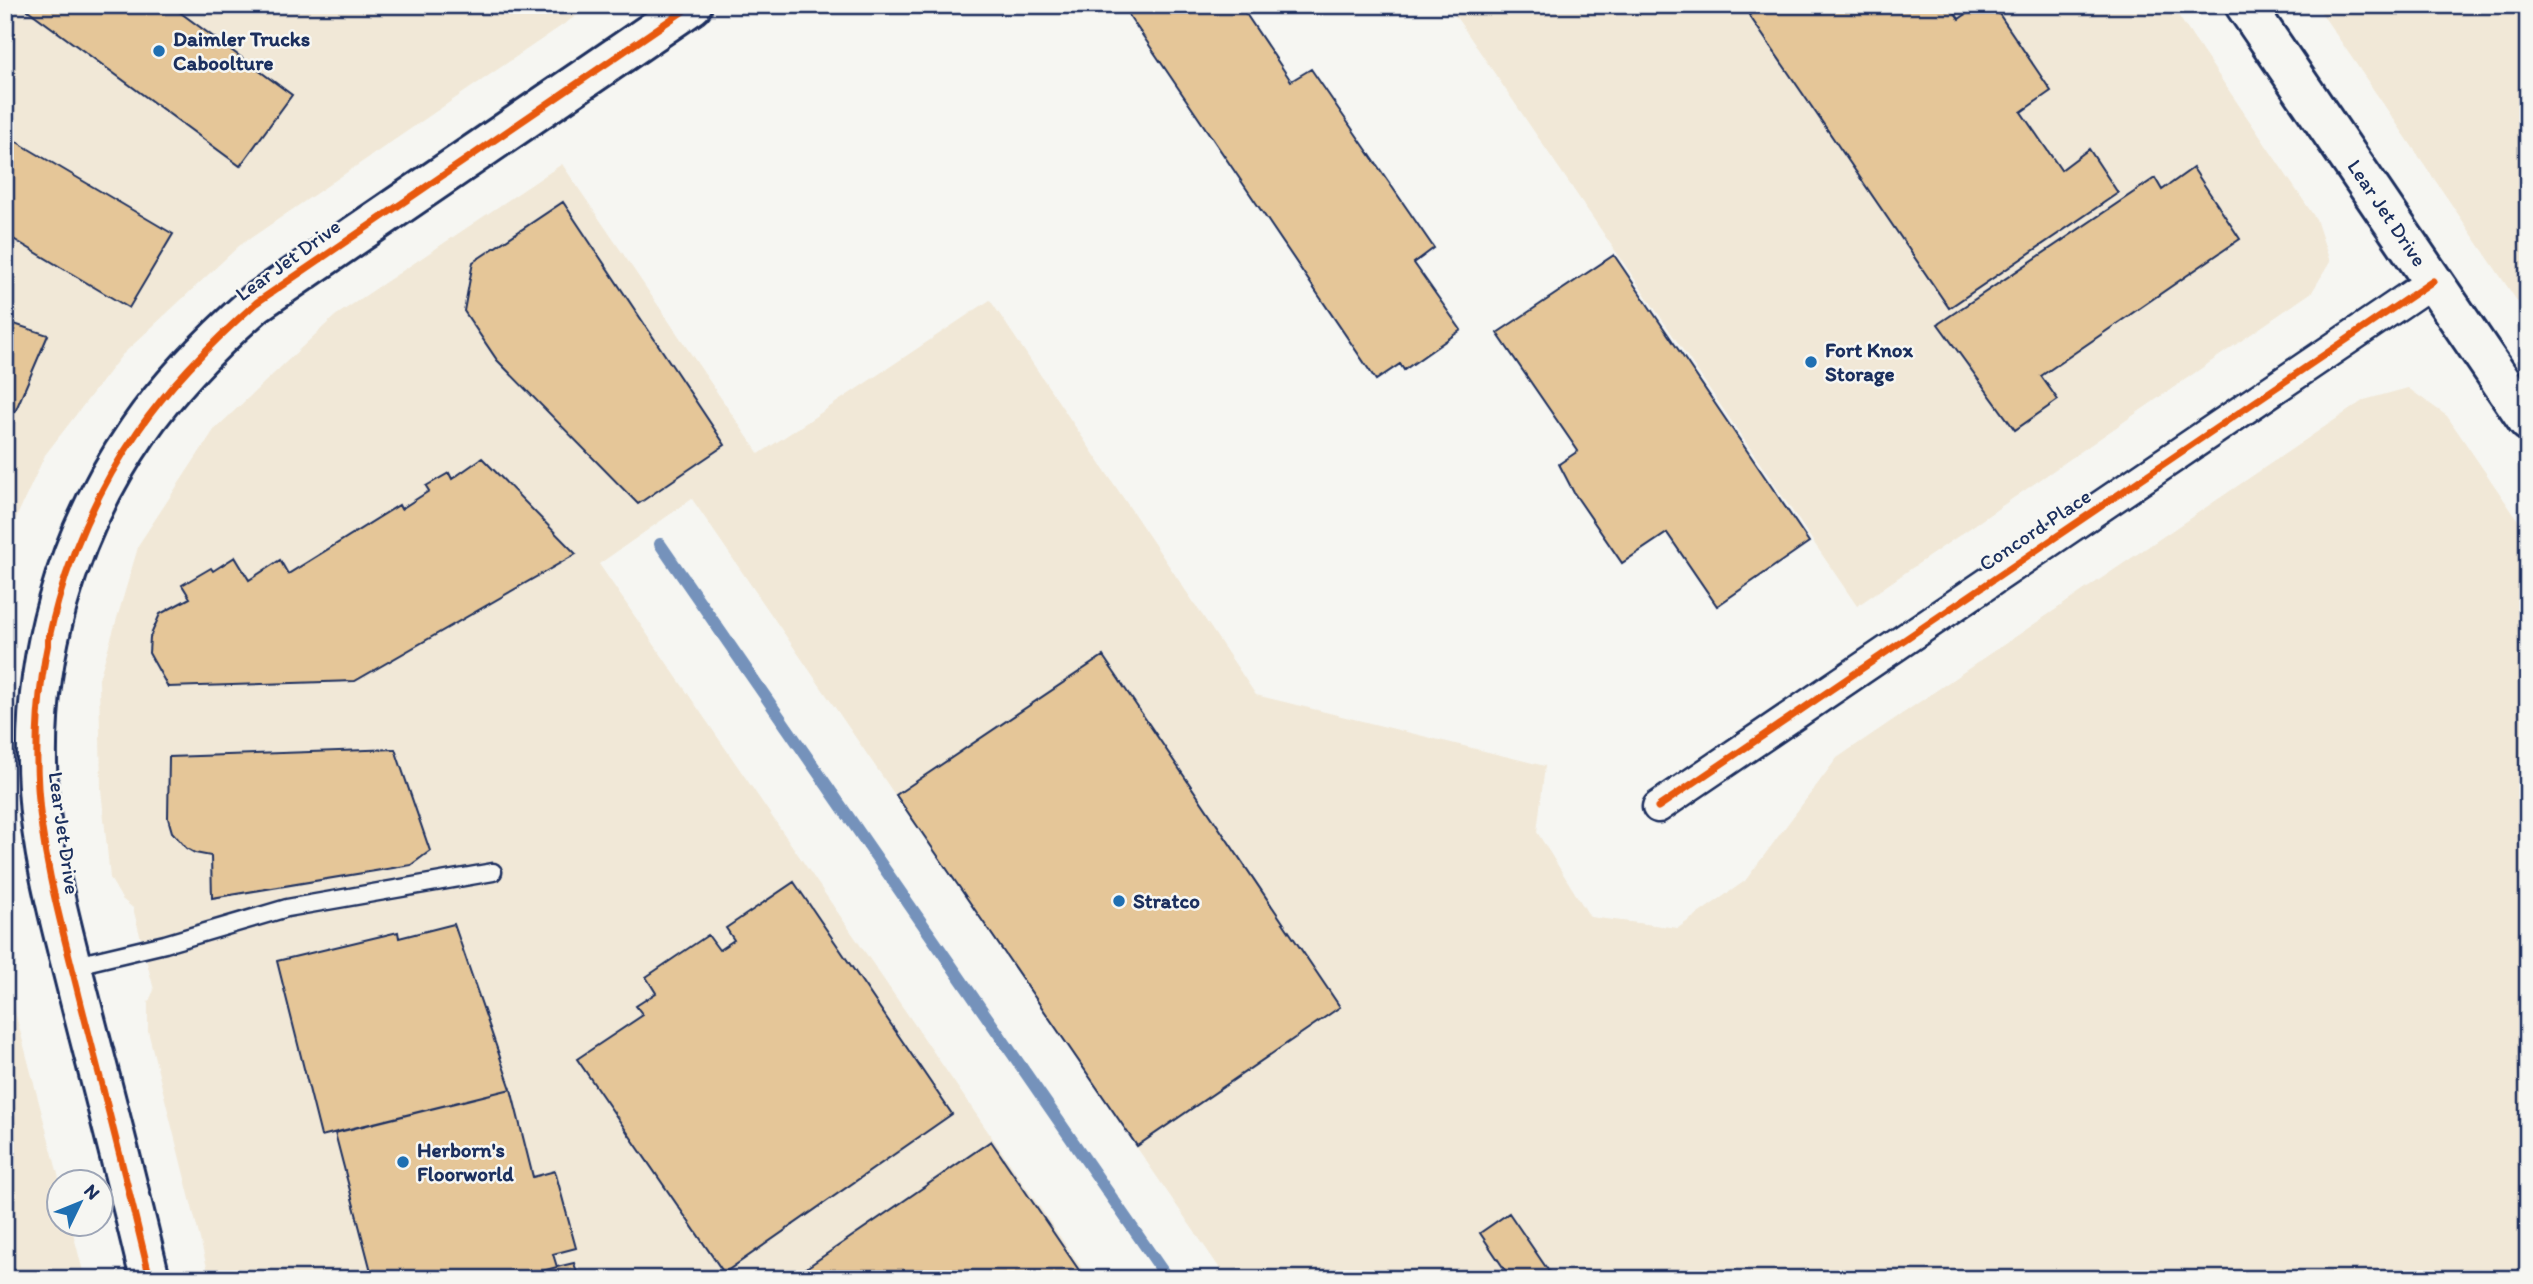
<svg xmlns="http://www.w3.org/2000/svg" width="2533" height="1284" viewBox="0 0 2533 1284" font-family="Itim,sans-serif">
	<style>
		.built { fill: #f1e8d7 }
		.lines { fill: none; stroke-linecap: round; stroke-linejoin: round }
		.stream { stroke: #7492bb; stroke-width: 12 }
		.building { fill: #e5c698; stroke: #1b2f5e; stroke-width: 2 }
		.lane-casing { stroke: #1b2f5e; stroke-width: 21 }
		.street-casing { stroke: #1b2f5e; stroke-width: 35 }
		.secondary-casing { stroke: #1b2f5e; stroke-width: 44 }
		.lane { stroke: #f6f6f2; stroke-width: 16 }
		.street { stroke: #f6f6f2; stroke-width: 30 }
		.secondary { stroke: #f6f6f2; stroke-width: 38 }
		.cycleway-casing { stroke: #f6f6f2; stroke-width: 11 }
		.cycleway { stroke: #e8590c; stroke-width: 7 }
		.poi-dot { fill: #1f6fb2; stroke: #f6f6f2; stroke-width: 2.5 }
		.labels { text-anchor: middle; stroke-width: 5; stroke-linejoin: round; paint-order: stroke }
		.poi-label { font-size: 21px; font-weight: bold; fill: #1b2f5e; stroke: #f6f6f2; text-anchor: start }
		.street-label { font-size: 21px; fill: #1b2f5e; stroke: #f6f6f2 }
	</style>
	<rect width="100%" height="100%" fill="#f6f6f2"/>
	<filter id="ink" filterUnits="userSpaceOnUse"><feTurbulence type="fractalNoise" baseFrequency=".0143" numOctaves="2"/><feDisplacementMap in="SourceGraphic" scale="14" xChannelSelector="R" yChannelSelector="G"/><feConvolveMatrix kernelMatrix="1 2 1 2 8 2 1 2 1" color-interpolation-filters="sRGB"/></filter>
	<g filter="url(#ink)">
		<path class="built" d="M5 5H592L239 246 122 355 45 455 5 542Z
			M1448 5H2171L2316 219 2330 262 2312 292 1857 606Z
			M2316 5H2528V317Z
			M562 164 759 454 990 300 1256 695 1545 766 1537 832 1590 917 1678 928 1745 881 1837 758 2364 400 2408 388 2447 416 2528 535V1279H1227L692 499 599 564 1089 1279H210L148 1031V1003L154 990 133 908 122 899 110 878 101 789 99 679 139 544 214 430 335 316Z
			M5 974 60 1182V1224L71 1225 85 1279H5Z"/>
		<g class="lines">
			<path class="stream" d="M660 544 1168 1279"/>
		</g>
		<path class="building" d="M27 5H170L292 95 240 166 25 8Z
			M1122 5H1240L1291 81 1311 69 1434 248 1414 263 1461 330 1404 370 1400 364 1376 380Z
			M1763 5H1950L1959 19 1979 5H1993L2051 91 2021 112 2061 170 2089 149 2118 193 1949 308 1749 15Z
			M5 135 173 234 129 308 5 234Z
			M2193 168 2240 239 2041 376 2058 400 2015 430 1938 324 2155 178 2162 190Z
			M563 202 725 445 638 504 497 360 464 311 473 262Z
			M1614 255 1809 542 1717 606 1667 533 1622 563 1574 493 1559 464 1578 451 1497 333Z
			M5 321 48 335 15 412 5 408Z
			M482 458 576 554 355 681 168 687 149 653 150 637 160 614 190 598 182 585 211 568 213 571 235 557 249 580 280 560 288 574 399 505 401 509 429 491 426 486 449 473 452 479Z
			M1103 656 1340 1007 1137 1146 896 795Z
			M395 749 430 851 411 865 212 898 211 856 195 853 186 848 172 832 168 818 169 757Z
			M794 882 952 1114 724 1273 577 1059 643 1015 636 1006 656 993 646 977 708 935 719 950 734 940 726 928Z
			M454 924 511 1089 321 1136 277 961 398 932 399 938Z
			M511 1089 533 1177 555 1171 576 1248 553 1254 557 1267 512 1279H373L335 1133Z
			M991 1141 1085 1279H799L796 1275Z
			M1509 1213 1554 1279H1511L1480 1233Z
			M574 1263 579 1279H512L557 1267Z"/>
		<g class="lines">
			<g class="lane-casing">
				<path id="lane" d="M72 966 165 944 287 908 493 872"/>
			</g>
			<g class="street-casing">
				<path id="street" d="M1658 807 2433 281"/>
			</g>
			<g class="secondary-casing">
				<path id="secondary" d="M2245 5 2528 421
					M150 1279C128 1184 103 1090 79 996 62 927 42 859 38 788 30 662 66 535 138 431 171 383 212 342 256 303L692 5"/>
			</g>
			<use href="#lane" class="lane"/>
			<use href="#street" class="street"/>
			<use href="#secondary" class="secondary"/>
			<g class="cycleway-casing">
				<path id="cycleway" d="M1658 807 2433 281
					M150 1279C128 1184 103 1090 79 996 62 927 42 859 38 788 30 662 66 535 138 431 171 383 212 342 256 303L692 5"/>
			</g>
			<use href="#cycleway" class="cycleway"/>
		</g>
	</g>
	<g class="poi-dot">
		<circle cx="159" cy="51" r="7"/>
		<circle cx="1811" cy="362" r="7"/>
		<circle cx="1119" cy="901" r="7"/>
		<circle cx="403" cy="1162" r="7"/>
	</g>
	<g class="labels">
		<g class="poi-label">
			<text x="173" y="46">Daimler Trucks<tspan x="173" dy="24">Caboolture</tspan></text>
			<text x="1825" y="357">Fort Knox<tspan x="1825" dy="24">Storage</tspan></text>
			<text x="1133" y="908">Stratco</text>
			<text x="417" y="1157">Herborn's<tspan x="417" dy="24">Floorworld</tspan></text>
		</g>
		<g class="street-label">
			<text transform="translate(2387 213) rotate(56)" y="7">Lear Jet Drive</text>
			<text transform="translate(288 260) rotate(-36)" y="7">Lear Jet Drive</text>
			<text transform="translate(2035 530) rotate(-34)" y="7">Concord Place</text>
			<text transform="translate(64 833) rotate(82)" y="7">Lear Jet Drive</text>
		</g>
	</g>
	<rect width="2533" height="1284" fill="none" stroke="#f6f6f2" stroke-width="28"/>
	<rect x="14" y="14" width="2505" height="1256" fill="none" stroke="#1b2f5e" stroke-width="2.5" filter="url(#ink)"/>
	<g transform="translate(80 1203) rotate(47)"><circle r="33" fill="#f6f6f2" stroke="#9ea6b7" stroke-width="2"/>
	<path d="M0-5L12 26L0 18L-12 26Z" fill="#1f6fb2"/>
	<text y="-10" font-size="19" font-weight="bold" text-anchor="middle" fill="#1b2f5e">N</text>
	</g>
</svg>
